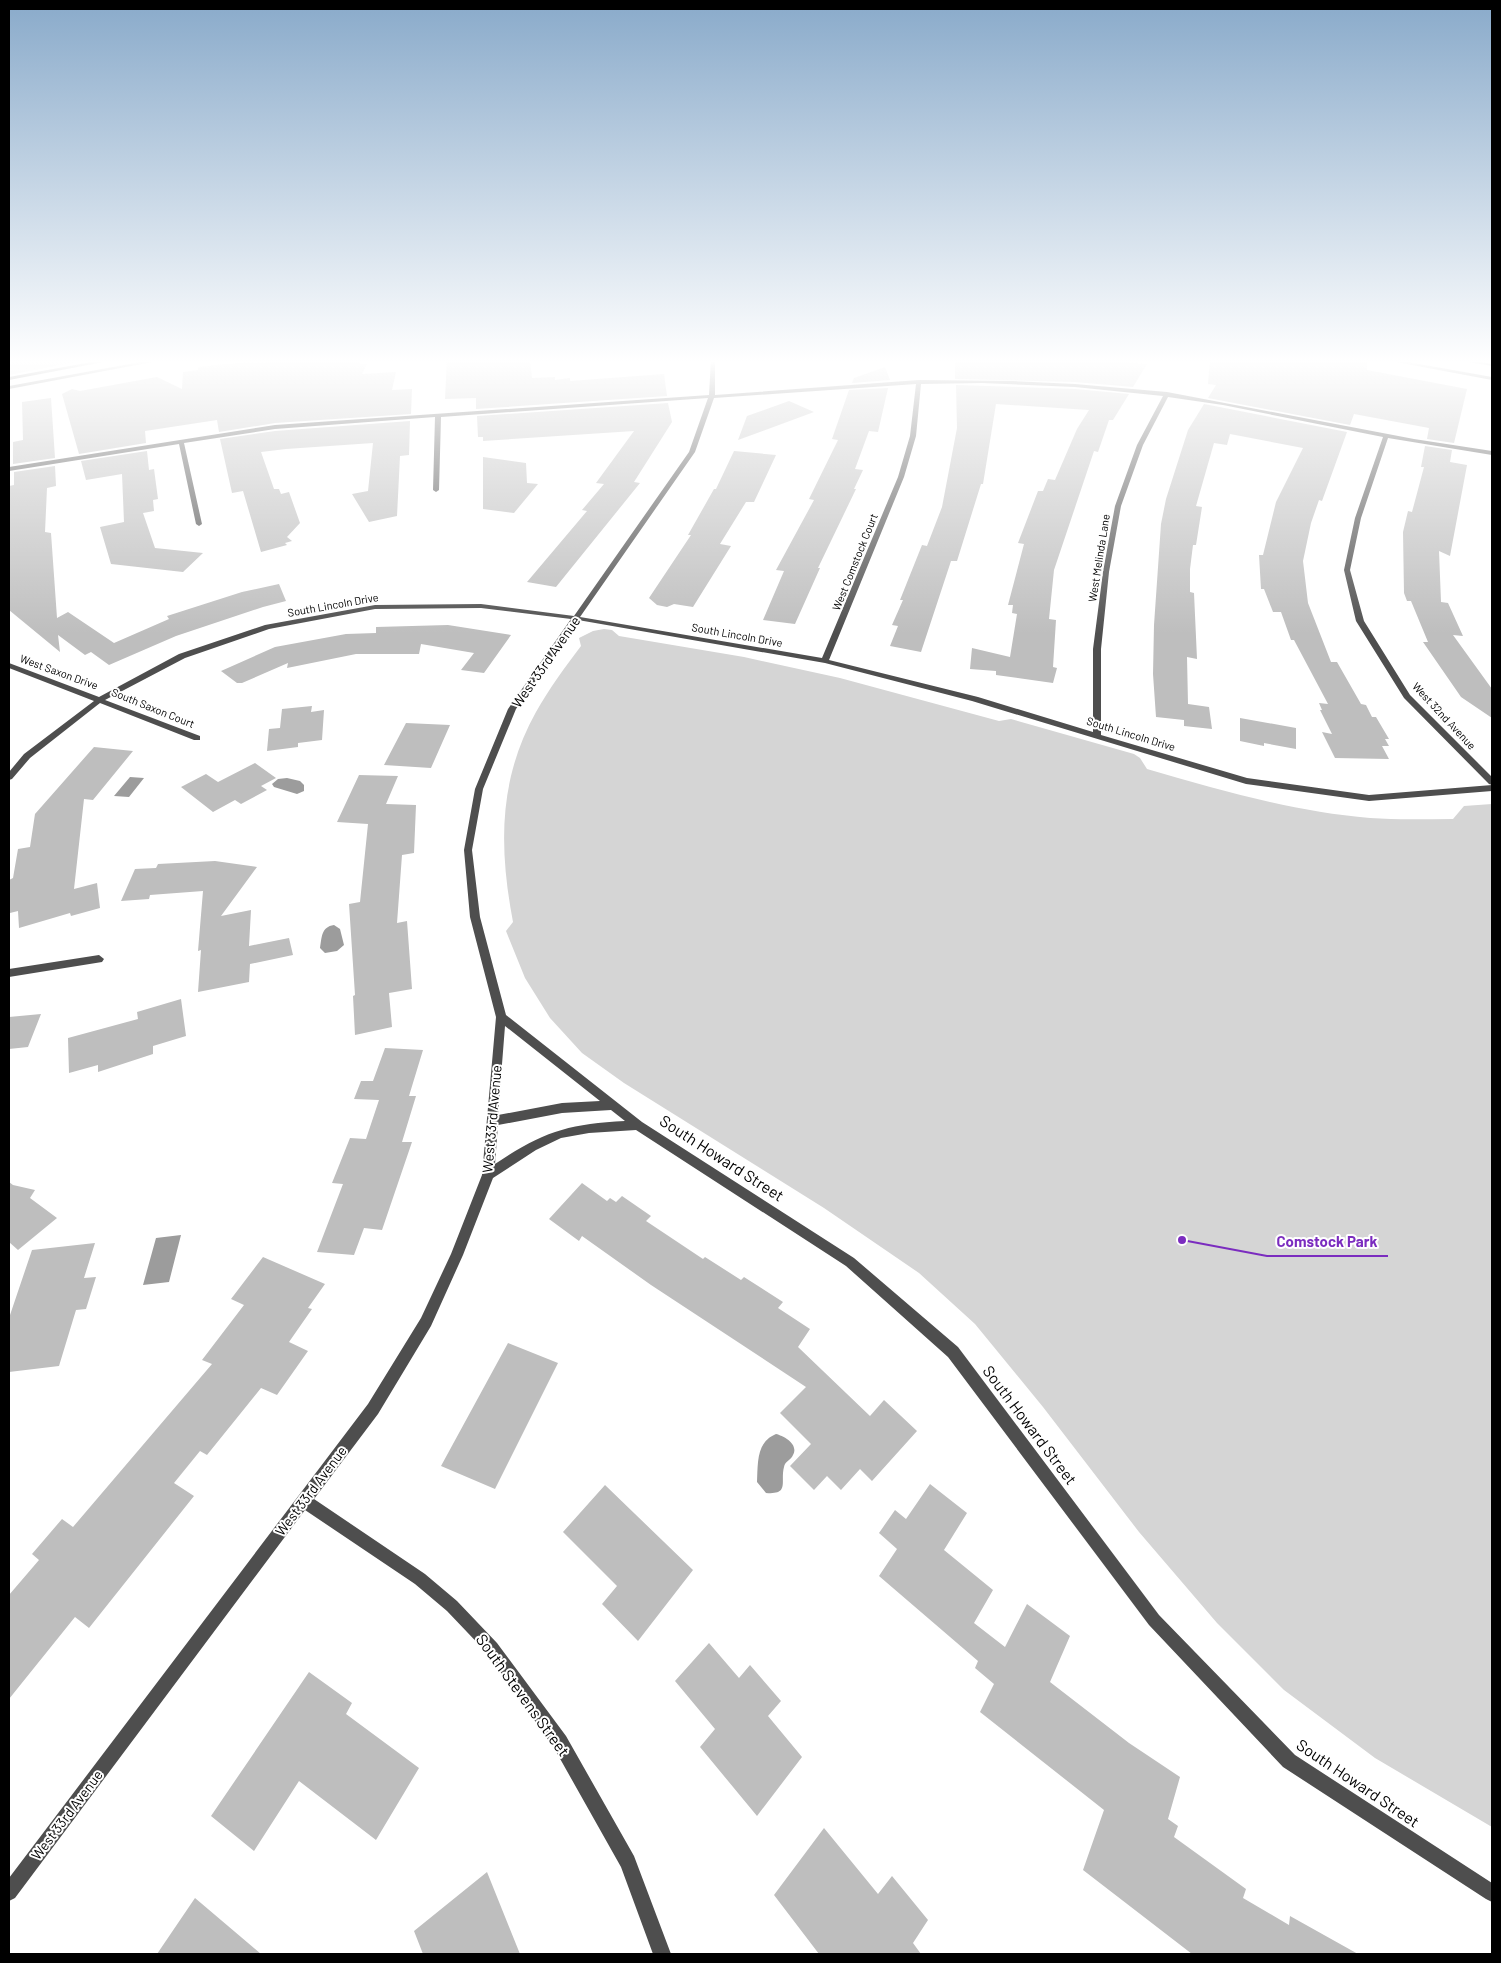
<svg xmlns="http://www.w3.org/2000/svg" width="1501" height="1963" viewBox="0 0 1501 1963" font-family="Barlow,sans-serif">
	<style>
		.green { fill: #d5d5d5 }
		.water { fill: #9c9c9c }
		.building { fill: #bebebe }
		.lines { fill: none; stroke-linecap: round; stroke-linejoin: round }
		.minor { fill: #4e4e4e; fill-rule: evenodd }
		.secondary { fill: #1b1b1b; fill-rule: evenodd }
		.labels { text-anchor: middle; stroke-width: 4; stroke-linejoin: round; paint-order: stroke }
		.far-street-label { font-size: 11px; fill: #000; stroke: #fff }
		.street-label { font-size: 14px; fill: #000; stroke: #fff }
		.near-street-label { font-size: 16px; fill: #000; stroke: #fff }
		.leader { fill: none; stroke: #7b2cbf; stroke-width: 2 }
		.callout-dot { fill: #7b2cbf; stroke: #fff; stroke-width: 2 }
		.callout-label { font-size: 15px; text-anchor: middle; font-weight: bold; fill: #7b2cbf; stroke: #fff; stroke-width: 4; stroke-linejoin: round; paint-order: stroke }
	</style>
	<rect width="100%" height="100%" fill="#fff"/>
	<path class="green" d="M9 359H91L9 375Z
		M604 629 612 630 619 636 744 657 840 678 999 721 1011 719 1134 754 1140 758 1147 769C1220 790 1294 812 1370 818 1397 820 1426 819 1453 819L1464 806 1492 804V1827L1375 1758 1284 1690 1217 1623 1139 1532 1043 1407 975 1324 919 1273 824 1208 624 1083 582 1053 550 1018 525 978 506 931 513 922C499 848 498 780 536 712 549 689 565 667 581 646L579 638 593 631Z"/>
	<path class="water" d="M130 777 144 778 129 797 114 796Z
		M287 778 300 781 304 785V791L297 794 274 787 272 784 278 779Z
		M334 925 340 929 344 945 337 951 325 953 320 948C322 937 321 927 334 925Z
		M181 1235 169 1282 143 1285 156 1238Z
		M776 1434C784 1436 799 1444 793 1455 791 1460 785 1461 784 1467 780 1482 790 1495 766 1493L757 1482C758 1464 756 1442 776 1434Z"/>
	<path class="building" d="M447 359H530L532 378 555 377V380L570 378V381L664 374 667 396 476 409V398L445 399Z
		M955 359H1102L1147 364 1133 387 1075 382 955 379Z
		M1210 359H1367V370L1467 389 1454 443 1427 439 1429 428 1354 414 1350 425 1208 398 1216 385 1208 384Z
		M353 360 361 361 360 364H367L362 374 396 372 392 390 412 389 411 414 275 423 219 432 217 420 145 431 146 443 79 454 62 394 72 389 80 391 157 377 182 389 183 372 198 370V367L235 363Z
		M885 367 890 380 852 383 854 378Z
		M956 385 1075 389 1129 394 1113 420H1109L1098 452 1094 451 1054 570 1049 619 1056 620 1053 667 1057 668 1053 683 996 675V671L970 669 972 648 1010 657 1017 614 1012 613 1013 605H1008L1024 544 1018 543 1038 491H1043L1048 479 1055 480 1077 429 1089 410 996 404 983 484H981L957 561H951L921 652 890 646 898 626 892 625 903 600H900L922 545 927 546 942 507 957 428Z
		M888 388 878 432 869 431 855 469 863 470 854 489H856L818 568H820L795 624 763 620 784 571 776 570 814 500 809 499 838 440 832 439 849 390Z
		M51 398 55 458 13 464V442L23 440 22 402Z
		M789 401 814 412 738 440 747 416Z
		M668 403 672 422 634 482 640 483 556 587 527 582 587 511 582 510 604 484 596 483 634 431 483 441V437H478L477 416Z
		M1204 404 1347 432 1322 501 1319 500 1311 523 1303 561 1308 603 1331 662H1337L1361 704 1366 705 1372 717H1376L1389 739H1385L1389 746H1382L1389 759 1335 758 1322 732 1332 734 1320 710H1322L1319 703 1328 704 1294 640H1291L1281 612H1273L1264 589H1261L1259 555H1263L1276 502 1303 448 1230 434 1227 445 1214 443 1196 506 1202 507 1196 545H1193L1190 569V592L1194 593 1197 659 1187 657 1188 704 1209 707 1212 729 1184 726V720L1156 717 1153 674 1154 625 1161 524 1166 499 1188 430Z
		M410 421 409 455 400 456 397 516 369 522 352 494 368 491 373 443 286 449 261 452 274 489H279L281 494 289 492 300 523 287 537 292 541 285 543 287 545 261 552 243 491 232 493 220 439 275 431Z
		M1425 446 1452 450 1450 462 1467 465 1450 556 1439 551 1441 602 1448 603 1463 636 1453 635 1492 689V718L1461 697 1423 642H1428L1411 601H1407L1404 593 1403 532 1408 511 1412 512 1424 467H1421Z
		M147 451 149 470 154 469 158 499 153 500 154 511 143 513 155 548 203 553 183 572 111 564 100 527 124 522 122 474 86 480 81 461Z
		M734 451 776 455 754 502H746L720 544 731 546 693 607 674 604 667 607 657 605 649 598 691 535H688L714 489H716Z
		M483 457 526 463 527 483 538 484 514 513 483 509Z
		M55 466 56 486 47 488 45 532 51 533 57 618 68 612 114 643 169 619 167 616 242 592 279 584 286 601 263 607 176 636 109 665 91 652 85 655 58 635 60 652 9 610V486L14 485V472Z
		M448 625 511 635 484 673 461 670 474 653 421 644 419 654H356L287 668 288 663 242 683H237L221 671 275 647 346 634 376 633V627Z
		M312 706 311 712 324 710 322 740 298 743V747L267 751 269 729 280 728 282 709Z
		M1240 718 1296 728V749L1264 743V746L1240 741Z
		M406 723 450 725 431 768 384 765Z
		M94 747 133 751 93 800 84 799 74 889 97 883 100 908 71 916 70 913 19 928 18 911 10 913 9 896V880L13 878 18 849 30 847 35 814Z
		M255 763 276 778 261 786 267 790 241 804 235 800 213 812 181 787 206 774 218 782Z
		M359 775 398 776 386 804 416 805 414 853 402 855 397 923 407 921 412 989 389 993 392 1027 355 1035 353 996 355 995 349 904 360 902 368 824 337 822Z
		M215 861 257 867 221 916 251 910 249 946 289 938 293 955 250 964 249 982 198 992 201 950 198 951 203 891 150 895 149 899 121 901 135 869 156 868 158 864Z
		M181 999 186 1036 153 1046V1054L98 1072V1065L69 1073 68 1038 138 1019 137 1012Z
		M41 1014 28 1047 9 1049V1017Z
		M385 1048 423 1050 409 1096H416L402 1142H412L382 1230 364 1228 354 1255 317 1252 343 1184 332 1183 350 1138 366 1139 379 1100 354 1099 361 1081H373Z
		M9 1182 13 1185 35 1190 30 1198 57 1218 18 1250 9 1242Z
		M582 1183 607 1201 610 1198 616 1202 622 1196 651 1216 646 1221 703 1259 705 1257 741 1280 744 1277 783 1302 778 1308 810 1329 798 1347 870 1416 884 1400 917 1431 872 1481 860 1469 841 1490 827 1476 814 1490 790 1466 811 1444 780 1413 806 1387 651 1285 582 1236 579 1241 549 1219Z
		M95 1243 84 1278 96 1277 86 1309 76 1310 59 1366 9 1372V1318L32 1250Z
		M263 1257 325 1284 308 1308 312 1309 289 1342 308 1351 277 1395 261 1388 207 1455 200 1451 174 1483 194 1496 89 1628 75 1617 9 1699V1595L39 1560 32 1554 62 1519 73 1527 212 1364 202 1360 244 1305 231 1299Z
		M508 1343 558 1363 495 1489 441 1466Z
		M930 1484 967 1513 944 1550 993 1590 974 1623 1005 1647 1027 1604 1070 1636 1050 1682 1129 1743 1180 1777 1168 1819 1178 1826 1174 1837 1246 1889 1243 1898 1289 1925 1290 1916 1358 1954H1192L1083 1870 1104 1810 980 1712 994 1684 975 1668 978 1661 879 1576 897 1549 879 1533 895 1510 906 1519Z
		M605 1485 693 1570 638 1641 602 1604 617 1586 563 1532Z
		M709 1643 739 1678 750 1665 781 1701 768 1716 802 1757 757 1816 700 1747 715 1729 675 1681Z
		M309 1672 352 1703 346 1714 419 1768 376 1840 299 1781 254 1851 211 1816Z
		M824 1828 878 1894 892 1876 928 1920 913 1943 921 1954H819L774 1895Z
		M487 1872 520 1954H423L414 1931Z
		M195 1898 261 1954H157Z"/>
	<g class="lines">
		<path class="minor" d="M157 359H168L9 389V386Z
			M711 359H715V395L919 380 1013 381 1075 384 1167 392 1414 439 1492 451V455L1388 438 1361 518 1350 570 1364 621 1410 695 1492 777V785L1489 784 1404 698 1356 621 1344 570 1355 518 1383 437 1223 405 1168 397 1143 445 1121 506 1109 572 1101 649V735L1247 778 1369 795 1492 785V791L1369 801 1246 784 972 701 825 663 578 620 516 709 483 789 472 850 480 917 506 1015 642 1122 854 1258 958 1347 1159 1615 1295 1755 1492 1883V1902L1486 1899 1283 1767 1149 1625 948 1357 846 1266 636 1130 589 1133 561 1138 536 1150 493 1178 463 1255 431 1326 378 1414 314 1499 425 1574 457 1601 497 1643 566 1736 634 1856 671 1954H653L621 1867 554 1748 487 1653 447 1611 415 1584 305 1510 15 1898 9 1901V1878L368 1404 421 1318 451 1254 482 1175 496 1017 470 917 464 850 475 789 508 709 571 619 481 608 375 609 269 629 185 658 105 700 200 736V740H194L100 703 30 758 12 779 9 780V772L24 754 94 701 9 668V663L99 697 179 654 265 625 375 605 481 604 574 616 689 452 708 398 441 417 439 490 436 492 433 490 435 417 275 429 184 443 202 524 199 526 196 524 179 444 9 471V467L275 425 709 395ZM982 383 1075 387 1163 396 1137 445 1115 506 1103 572 1093 649V732L978 697 829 660 904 477 916 436 921 384ZM916 384 910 436 898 477 822 658 580 617 695 452 714 398ZM505 1026 600 1101 562 1103 498 1115ZM611 1110 625 1121C567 1124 543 1132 495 1164L498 1125 562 1113Z
			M1380 359H1391L1492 377V380Z
			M99 955 104 959 102 962 9 977V969Z"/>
		<path class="secondary" d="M108 359H119L9 380V377Z
			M1451 359H1464L1492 364V366Z"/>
	</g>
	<linearGradient id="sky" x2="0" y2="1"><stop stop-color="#89aaca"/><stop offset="0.57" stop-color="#fff"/><stop offset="1" stop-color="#fff" stop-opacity="0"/></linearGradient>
	<rect width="1501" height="634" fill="url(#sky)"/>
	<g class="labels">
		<g class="far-street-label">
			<text transform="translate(1099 558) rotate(-81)" y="4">West Melinda Lane</text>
			<text transform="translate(855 562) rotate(-68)" y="4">West Comstock Court</text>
			<text transform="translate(333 605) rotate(-10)" y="4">South Lincoln Drive</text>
			<text transform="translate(737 635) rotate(10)" y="4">South Lincoln Drive</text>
			<text transform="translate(59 672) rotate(20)" y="4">West Saxon Drive</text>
			<text transform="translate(153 708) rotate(22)" y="4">South Saxon Court</text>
			<text transform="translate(1444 716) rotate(47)" y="4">West 32nd Avenue</text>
			<text transform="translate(1131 734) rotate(17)" y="4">South Lincoln Drive</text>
		</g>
		<g class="street-label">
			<text transform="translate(546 662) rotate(-55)" y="5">West 33rd Avenue</text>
			<text transform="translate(492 1119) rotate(-85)" y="5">West 33rd Avenue</text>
			<text transform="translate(311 1491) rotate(-53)" y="5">West 33rd Avenue</text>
			<text transform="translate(67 1815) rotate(-53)" y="5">West 33rd Avenue</text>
		</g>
		<g class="near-street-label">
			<text transform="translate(722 1158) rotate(33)" y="6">South Howard Street</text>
			<text transform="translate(1030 1425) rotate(53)" y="6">South Howard Street</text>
			<text transform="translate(523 1695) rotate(54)" y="6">South Stevens Street</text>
			<text transform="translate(1358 1783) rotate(34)" y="6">South Howard Street</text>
		</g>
	</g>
	<path class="leader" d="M1182 1240L1267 1256H1388"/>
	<circle class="callout-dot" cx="1182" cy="1240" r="5"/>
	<g class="callout-label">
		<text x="1327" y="1247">Comstock Park</text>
	</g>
	<rect width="1501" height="1963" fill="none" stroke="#000000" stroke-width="20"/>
</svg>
